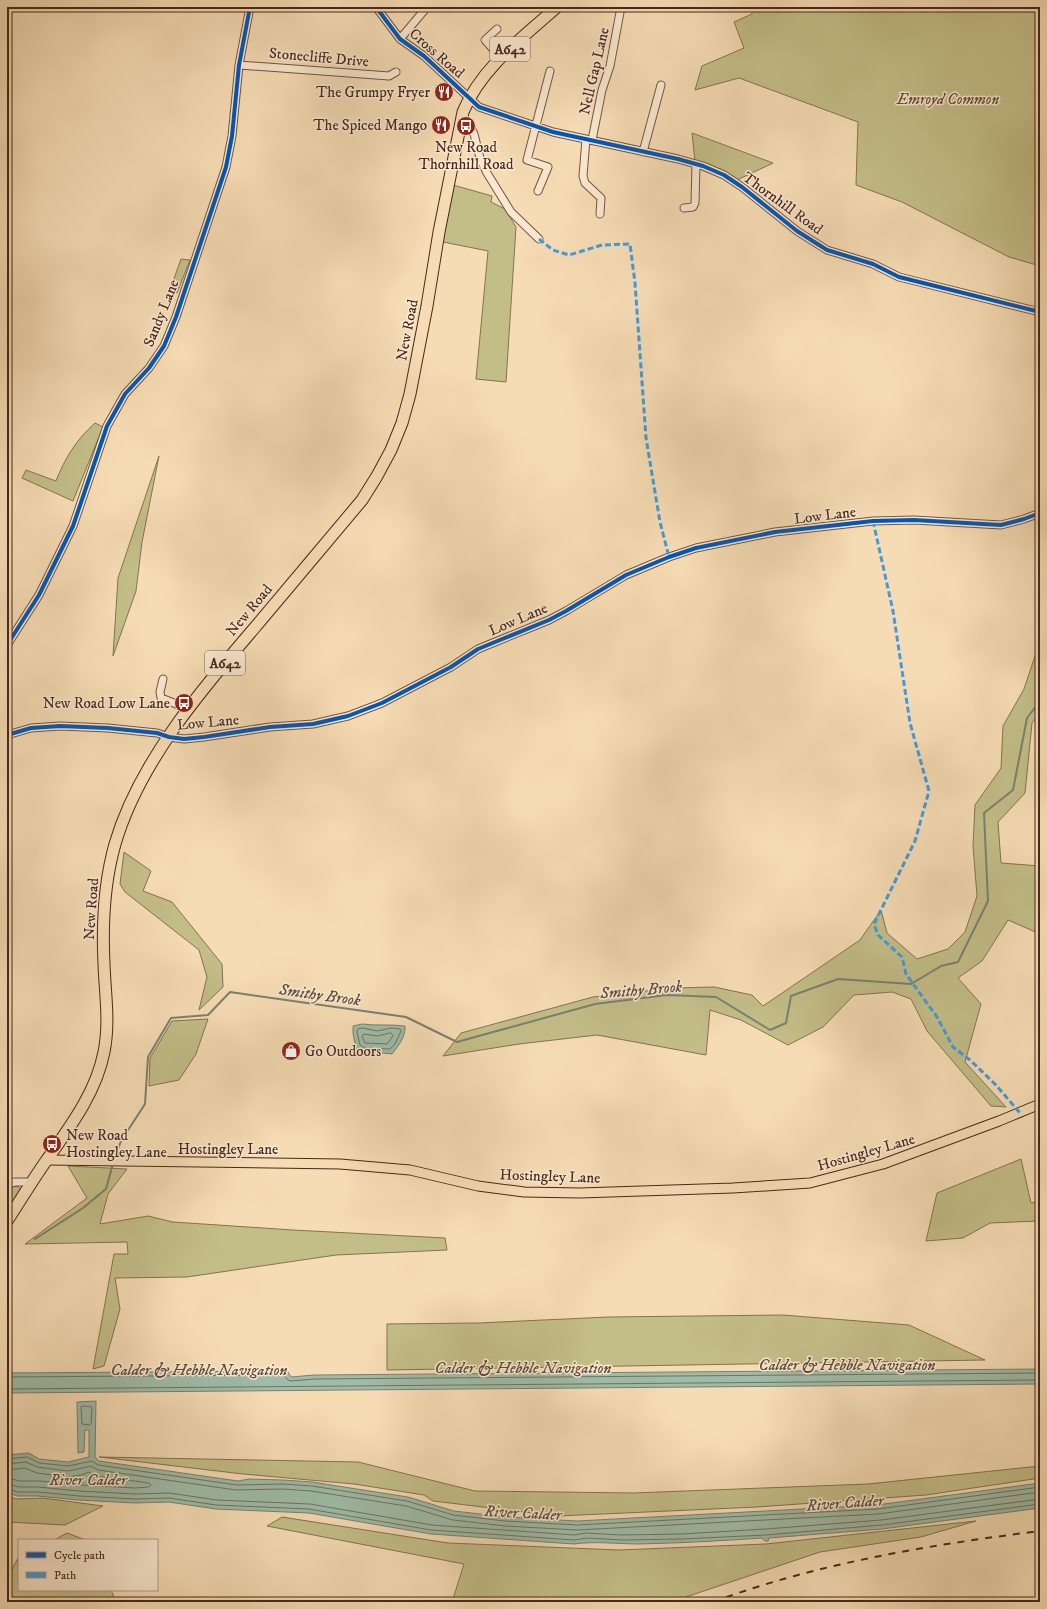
<svg xmlns="http://www.w3.org/2000/svg" width="1047" height="1609" viewBox="0 0 1047 1609" font-family="'IM FELL DW Pica',serif">
	<style>
		.green { fill: #c3be88; stroke: #857252 }
		.water { fill: #9ebca8; stroke: #7b8070 }
		.lines { fill: none; stroke-linecap: round; stroke-linejoin: round }
		.shore { stroke: #727262; stroke-width: 1 }
		.stream { stroke: #7b8070; stroke-width: 2 }
		.minor-casing { stroke: #735442; stroke-width: 9 }
		.major-casing { stroke: #47271c; stroke-width: 11 }
		.highway-casing { stroke: #47271c; stroke-width: 13 }
		.minor { stroke: #f9e8cf; stroke-width: 7 }
		.major { stroke: #f6dcb5; stroke-width: 9 }
		.highway { stroke: #f6dcb5; stroke-width: 11 }
		.rail { stroke: #47271c; stroke-width: 2; stroke-dasharray: 7 7; stroke-linecap: butt }
		.quiet { stroke: #409cdf; stroke-width: 3; stroke-dasharray: 6 3; stroke-linecap: butt }
		.cycleway-casing { stroke: #f9e8cf; stroke-width: 6 }
		.cycleway { stroke: #0057b8; stroke-width: 4 }
		.labels { text-anchor: middle; stroke-width: 3; stroke-linejoin: round; paint-order: stroke }
		.shield { fill: #f9e8cf; stroke: #7c6152; stroke-width: 1 }
		.shield-label { font-size: 14px; font-weight: bold; fill: #47271c }
		.street-label { font-size: 15px; fill: #47271c; stroke: #f9e8cf }
		.poi-label { font-size: 15px; fill: #47271c; stroke: #f9e8cf; text-anchor: end }
		.park-label { font-size: 15px; font-style: italic; fill: #664d37; stroke: #f9e8cf }
		.water-label { font-size: 16px; font-style: italic; fill: #5d4c3f; stroke: #f9e8cf }
	</style>
	<rect width="100%" height="100%" fill="#f6dcb5"/>
	<filter id="stains"><feTurbulence type="fractalNoise" baseFrequency=".005" numOctaves="4"/><feColorMatrix values="0 0 0 0 .2 0 0 0 0 .09 0 0 0 0 .02 0 0 0 .5 -.17"/></filter>
	<radialGradient id="worn" r=".72"><stop offset=".6" stop-color="#630" stop-opacity="0"/><stop offset="1" stop-color="#630" stop-opacity=".3"/></radialGradient>
	<path class="green" d="M752 7H1040V266L1009 257 902 202 856 185 858 122 739 78 695 90 702 66 744 48 734 22 752 14Z
		M692 133 773 163 737 180 695 161Z
		M453 185 492 196 491 202 505 209 516 227 506 382 476 379 488 251 443 242Z
		M181 259 190 260 177 293 170 290Z
		M95 423 103 427 73 501 22 478 26 470 56 481C65 458 76 440 95 423Z
		M159 456 142 542 136 591 113 656 118 578Z
		M1040 641V713L1032 723 1025 793 998 822 1001 863 1040 866V934L1008 920 982 961 958 978 981 1004 965 1062 1006 1107 991 1106 927 1031 911 999 892 992 854 995 823 1027 788 1045 741 1020 710 1010 706 1055 597 1035 519 1044 443 1056 461 1033 593 997 672 988 714 987 752 995 763 1006 860 940 881 910 887 933 917 959 948 949 965 932 977 896 973 846 975 805 1001 768 1003 726 1024 689Z
		M124 852 151 871 143 891 172 902 222 964 223 987 199 1010 207 977 199 950 125 892 120 884Z
		M208 1019 196 1054 179 1080 149 1086 150 1058 172 1021Z
		M1021 1159 1031 1203 1040 1201V1221L990 1223 963 1238 926 1241 937 1193Z
		M68 1166 127 1169 108 1194 100 1224 148 1216 173 1222 293 1230 445 1238 447 1250 336 1255 187 1277 115 1278 120 1309 104 1366 93 1369 114 1254H128L127 1242 25 1244 87 1198Z
		M17 1186 21 1189 11 1205 7 1204V1189Z
		M783 1315 909 1325 985 1360 387 1370V1324L479 1323 608 1317Z
		M99 1457 358 1462 475 1491 633 1493 868 1484 1040 1466V1478L926 1495 757 1507 558 1516 433 1501 424 1495 354 1484 243 1474Z
		M7 1496 16 1499 43 1498 103 1506 65 1525 7 1522Z
		M282 1517 448 1543 619 1550 766 1544 976 1521 921 1537 820 1552 671 1602H452L464 1564 267 1526Z
		M67 1533 86 1540H54Z
		M18 1558 19 1590H111L116 1602H7V1579Z"/>
	<path class="water" d="M362 1024C377 1026 390 1024 405 1026 406 1037 398 1046 392 1054L363 1051 356 1049 353 1033V1026Z
		M1040 1369V1384L7 1393V1373L284 1371 288 1372 291 1377 314 1375Z
		M96 1401 95 1457 99 1461 238 1481 249 1479 283 1480 312 1482 408 1497 454 1511 506 1517 577 1521 877 1505 1040 1483V1508L882 1529 769 1538 768 1541H765L762 1538C721 1541 680 1543 639 1544 617 1544 596 1541 574 1544L431 1534 309 1513 216 1509 169 1502 135 1503 78 1500 38 1496H17L7 1492V1455L29 1453 39 1459 68 1462 89 1457V1430H85L84 1452 78 1453 77 1402Z"/>
	<g class="lines">
		<path class="shore" d="M363 1028 377 1031 391 1028 400 1029 401 1031 395 1044 390 1049 364 1048 360 1045 357 1032 358 1029Z
			M391 1033 393 1036 387 1044 365 1043 362 1036 364 1034 377 1036Z
			M7 1377 283 1375 288 1380 291 1381 315 1379 1040 1373
			M7 1389 1040 1380
			M83 1406 92 1407 91 1424 90 1425 82 1424 81 1407Z
			M7 1459 27 1457 39 1463 68 1466 92 1461 98 1465 237 1485 283 1484 312 1486 407 1501 453 1515 505 1521 577 1525 878 1509 1040 1487
			M7 1464 26 1462 37 1467 68 1471 91 1466 98 1470 236 1490 283 1489 311 1491 406 1506 453 1520 505 1526 577 1530 878 1514 1040 1492
			M7 1470 25 1468 37 1473 68 1477 81 1475 89 1472 96 1476 149 1483 151 1485 149 1487 135 1488 80 1485 39 1481H20L7 1478
			M7 1484 19 1487H38L79 1491 135 1494 169 1493 217 1500 310 1504 432 1525 574 1535 586 1533 622 1535 681 1534 766 1529 881 1520 1040 1499
			M7 1489 18 1492H38L79 1496 135 1499 169 1498 216 1505 309 1509 431 1530 574 1540 587 1538 622 1540 681 1539 766 1535 882 1525 1040 1504"/>
		<path class="stream" d="M115 1157 121 1141 145 1104 148 1057 171 1018 208 1015 230 992 406 1017 457 1042 595 1004 667 995 716 997 770 1030 786 1023 791 996 838 979 911 984 941 966 958 962 988 901 984 813 1013 790 1027 718 1040 701
			M35 1239 83 1208 106 1189 112 1167"/>
		<g class="minor-casing">
			<path id="minor" d="M376 7 400 39 424 56 479 107 553 132 678 159 703 166 724 175 742 187 797 231 827 250 873 264 899 277 1040 312
				M497 29 485 40 501 58
				M400 39 427 7
				M239 65 389 76 396 72
				M461 118 468 123 474 134 480 158 487 173 511 212 539 239
				M586 139 583 176 585 183 601 198 600 214
				M592 140 602 90 610 66 621 7
				M643 152 661 85
				M538 191 548 167 527 160 550 71
				M684 208 693 207 695 203 696 164
				M7 645 39 595 73 526 107 426 125 394 149 368 164 346 176 317 226 167 232 136 239 65 250 7
				M163 679 160 692 161 698 189 709
				M7 735 31 728 60 726 108 728 157 733 169 737 184 739 204 737 270 727 313 724 348 716 382 703 451 667 478 649 549 620 566 611 626 575 669 557 696 548 775 532 873 521 914 520 1001 525 1024 519 1040 513
				M7 1184 15 1182H32"/>
		</g>
		<g class="major-casing">
			<path id="major" d="M47 1160 340 1164 410 1170 478 1186 524 1192 580 1193 733 1188 810 1183 883 1164 999 1121 1040 1104"/>
		</g>
		<g class="highway-casing">
			<path id="highway" d="M7 1221C20 1201 32 1181 46 1161 70 1127 96 1093 104 1052 110 1022 105 994 104 964 102 924 104 883 115 844 139 762 202 689 257 625 292 583 327 542 362 500L377 476 391 450 402 423 410 394 427 306 439 232 463 112C481 68 522 38 557 7"/>
		</g>
		<use href="#minor" class="minor"/>
		<use href="#major" class="major"/>
		<use href="#highway" class="highway"/>
		<path class="rail" d="M713 1602C818 1563 929 1545 1040 1531"/>
		<path class="quiet" d="M539 239 553 250 569 255 602 245 630 244 635 283 646 438 660 522 669 557
			M873 521 893 611 910 723 929 791 915 841 874 924 878 935 902 957 906 974 937 1017 953 1047 970 1060 995 1084 1020 1113"/>
		<g class="cycleway-casing">
			<path id="cycleway" d="M376 7 400 39 424 56 479 107 553 132 678 159 703 166 724 175 742 187 797 231 827 250 873 264 899 277 1040 312
				M7 645 39 595 73 526 107 426 125 394 149 368 164 346 176 317 226 167 232 136 239 65 250 7
				M7 735 31 728 60 726 108 728 157 733 169 737 184 739 204 737 270 727 313 724 348 716 382 703 451 667 478 649 549 620 566 611 626 575 669 557 696 548 775 532 873 521 914 520 1001 525 1024 519 1040 513"/>
		</g>
		<use href="#cycleway" class="cycleway"/>
	</g>
	<defs>
		<g id="restaurant-disc" transform="scale(1)"><circle r="9.5" fill="#8f2418" stroke="#f9e8cf"/><path d="M-5-6h1v4h1v-4h1v4h1v-4h1v5L-1.5 .5V6h-2V.5L-5-1ZM5-6V6H3V1.5H1.5Q1.5-4 5-6Z" fill="#fff"/></g>
		<g id="bus-disc" transform="scale(1)"><circle r="9.5" fill="#8f2418" stroke="#f9e8cf"/><path d="M-5-6H5V4H4V6H2V4H-2V6H-4V4H-5ZM-3.5-4V0h7V-4ZM-3.5 1.2v1.5H-2V1.2ZM2 1.2v1.5H3.5V1.2Z" fill="#fff"/></g>
		<g id="shop-disc" transform="scale(1)"><circle r="9.5" fill="#8f2418" stroke="#f9e8cf"/><path d="M-5-2.5h2.3a2.7 3.5 0 0 1 5.4 0H5L5.5 6h-11ZM-1.5-2.5h3a1.5 2.3 0 0 0-3 0Z" fill="#fff"/></g>
	</defs>
	<g fill-rule="evenodd">
		<use href="#restaurant-disc" x="444" y="92"/>
		<use href="#restaurant-disc" x="441" y="125"/>
		<use href="#bus-disc" x="466" y="126"/>
		<use href="#bus-disc" x="184" y="703"/>
		<use href="#shop-disc" x="291" y="1051"/>
		<use href="#bus-disc" x="52" y="1144"/>
	</g>
	<g class="labels">
		<g class="shield">
			<rect x="490" y="37" width="40" height="24" rx="3"/>
			<rect x="205" y="651" width="40" height="24" rx="3"/>
		</g>
		<g class="shield-label">
			<text x="510" y="54">A642</text>
			<text x="225" y="668">A642</text>
		</g>
		<g class="street-label">
			<text transform="translate(437 53) rotate(41)" y="5">Cross Road</text>
			<text transform="translate(319 57) rotate(5)" y="5">Stonecliffe Drive</text>
			<text transform="translate(594 71) rotate(-77)" y="5">Nell Gap Lane</text>
			<text transform="translate(783 203) rotate(36)" y="5">Thornhill Road</text>
			<text transform="translate(161 313) rotate(-68)" y="5">Sandy Lane</text>
			<text transform="translate(407 330) rotate(-79)" y="5">New Road</text>
			<text transform="translate(825 515) rotate(-7)" y="5">Low Lane</text>
			<text transform="translate(249 610) rotate(-50)" y="5">New Road</text>
			<text transform="translate(518 619) rotate(-23)" y="5">Low Lane</text>
			<text transform="translate(208 722) rotate(-5)" y="5">Low Lane</text>
			<text transform="translate(91 909) rotate(-86)" y="5">New Road</text>
			<text x="228" y="1154">Hostingley Lane</text>
			<text transform="translate(866 1152) rotate(-16)" y="5">Hostingley Lane</text>
			<text transform="translate(550 1176) rotate(2)" y="5">Hostingley Lane</text>
		</g>
		<g class="poi-label">
			<text x="430" y="97">The Grumpy Fryer</text>
			<text x="427" y="130">The Spiced Mango</text>
			<text x="466" y="152" text-anchor="middle">New Road<tspan x="466" dy="17">Thornhill Road</tspan></text>
			<text x="170" y="708">New Road Low Lane</text>
			<text x="305" y="1056" text-anchor="start">Go Outdoors</text>
			<text x="66" y="1140" text-anchor="start">New Road<tspan x="66" dy="17">Hostingley Lane</tspan></text>
		</g>
		<g class="park-label">
			<text x="948" y="104">Emroyd Common</text>
		</g>
		<g class="water-label">
			<text transform="translate(641 989) rotate(-5)" y="6">Smithy Brook</text>
			<text transform="translate(320 994) rotate(8)" y="6">Smithy Brook</text>
			<text x="847" y="1370">Calder &amp; Hebble Navigation</text>
			<text x="523" y="1373">Calder &amp; Hebble Navigation</text>
			<text x="199" y="1375">Calder &amp; Hebble Navigation</text>
			<text x="88" y="1485">River Calder</text>
			<text transform="translate(845 1502) rotate(-4)" y="6">River Calder</text>
			<text transform="translate(523 1512) rotate(3)" y="6">River Calder</text>
		</g>
	</g>
	<rect width="1047" height="1609" fill="none" stroke="#f6dcb5" stroke-width="24"/>
	<rect x="8" y="8" width="1031" height="1593" fill="none" stroke="#47271c" stroke-width="2"/>
	<rect x="12" y="12" width="1023" height="1585" fill="none" stroke="#47271c"/>
	<rect x="18" y="1539" width="140" height="52" fill="#f9e8cf" stroke="#b29b87"/>
	<rect x="26" y="1552" width="20" height="6" fill="#0057b8" stroke="#b29b87"/>
	<text x="54" y="1559" font-size="12" fill="#47271c">Cycle path</text>
	<rect x="26" y="1572" width="20" height="6" fill="#409cdf" stroke="#b29b87"/>
	<text x="54" y="1579" font-size="12" fill="#47271c">Path</text>
	<rect width="100%" height="100%" filter="url(#stains)"/>
	<rect width="100%" height="100%" fill="url(#worn)"/>
</svg>
